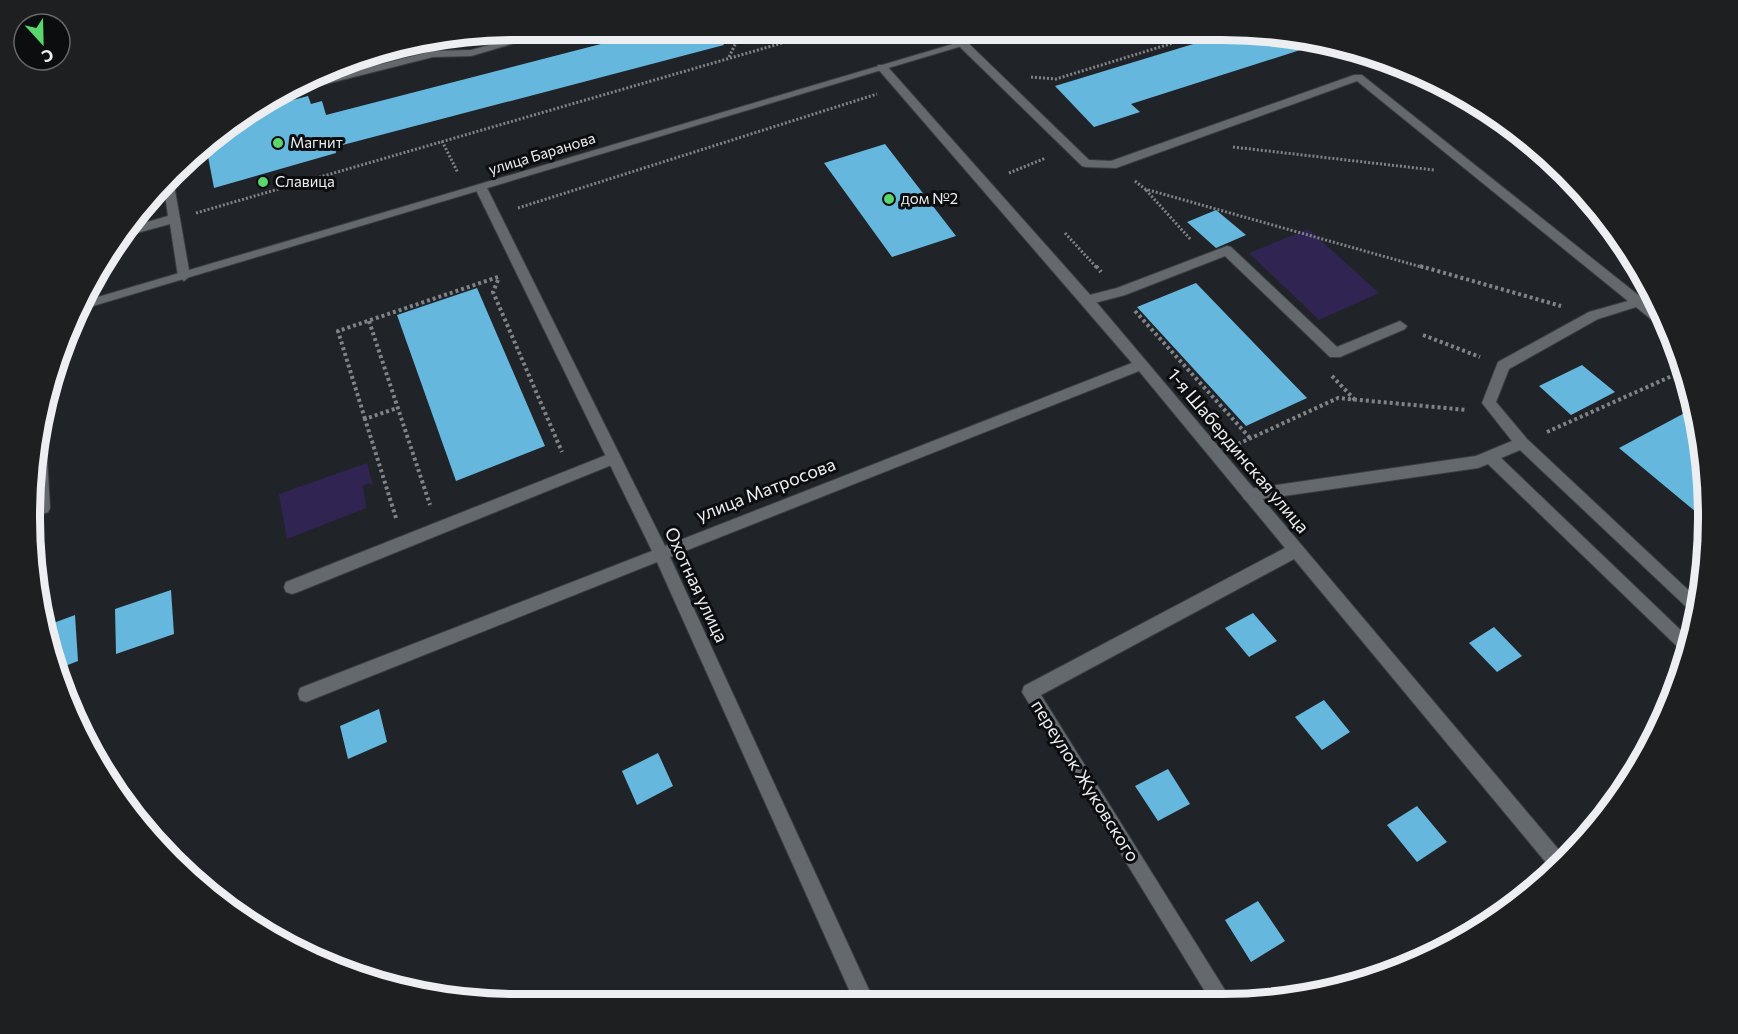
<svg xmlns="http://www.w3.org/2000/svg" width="1738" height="1034" viewBox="0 0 1738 1034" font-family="Commissioner,sans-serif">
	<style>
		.green { fill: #302452 }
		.building { fill: #65b7dd }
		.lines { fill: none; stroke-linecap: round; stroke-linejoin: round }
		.service-casing { stroke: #3c3e42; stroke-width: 2 }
		.minor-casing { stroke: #3c3e42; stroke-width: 2 }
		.tertiary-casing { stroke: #3c3e42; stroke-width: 2 }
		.path-far1 { stroke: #808386; stroke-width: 3; stroke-dasharray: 2 2; stroke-linecap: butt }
		.path { stroke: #808386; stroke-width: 4; stroke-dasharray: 3 3; stroke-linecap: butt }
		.service { fill: #64696e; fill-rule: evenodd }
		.minor { fill: #64696e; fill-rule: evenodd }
		.tertiary { fill: #64696e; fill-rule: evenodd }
		.poi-dot { fill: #5bd56e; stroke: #0b0d0f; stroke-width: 2 }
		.labels { text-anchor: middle; stroke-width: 6; stroke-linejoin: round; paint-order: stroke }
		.far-poi-label { font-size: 15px; fill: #eceef1; stroke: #0b0d0f; text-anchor: start }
		.far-street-label { font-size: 15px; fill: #eceef1; stroke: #0b0d0f }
		.street-label { font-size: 18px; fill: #eceef1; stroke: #0b0d0f }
		.rim { fill: none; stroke: #eceef1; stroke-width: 8 }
	</style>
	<rect width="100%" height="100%" fill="#202428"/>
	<path class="green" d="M1308 229 1379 293 1319 320 1249 253Z
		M367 463 373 485 369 483 363 486 366 508 287 539 279 494Z"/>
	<path class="building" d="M655 30H715L724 45 335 147 336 153 214 188 206 146 221 130 262 108 308 96 311 104 322 101 326 115Z
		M1236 31H1253L1319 44 1131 104 1140 112 1094 127 1055 86Z
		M1438 86 1492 112 1566 173 1588 200Z
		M885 144 956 236 892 257 824 163Z
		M1216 210 1246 235 1216 248 1187 222Z
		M1616 234 1626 247 1630 254 1609 237Z
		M1196 283 1307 398 1246 426 1137 307Z
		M477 288 545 446 456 481 397 315Z
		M1582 365 1615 392 1571 415 1539 386Z
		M1694 408 1699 422 1708 522 1619 448Z
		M171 590 174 634 116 654 115 609Z
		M1253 613 1277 641 1249 657 1225 628Z
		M75 615 78 661 55 670 48 625Z
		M1494 627 1522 656 1497 672 1469 643Z
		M1324 700 1350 732 1322 750 1295 717Z
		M379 709 387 742 348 759 340 726Z
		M658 753 673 786 637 805 622 771Z
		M1168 769 1190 804 1158 821 1135 786Z
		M1417 806 1447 842 1417 862 1387 825Z
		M1258 901 1285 941 1251 962 1225 920Z"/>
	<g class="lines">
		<g class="service-casing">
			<path id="service" d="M543 30H560L471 56 433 57 302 90 298 89 314 81 433 51 471 50Z
				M959 42H967L1089 160 1111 161 1354 75H1362L1662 314 1671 330 1663 329 1636 307 1598 319 1509 369 1496 402 1527 439 1700 601 1697 617 1520 450 1501 458 1690 639 1686 655 1488 464 1478 468 1249 501 1244 499 1242 495 1244 491 1249 489 1476 456 1512 441 1482 403 1498 362 1589 312 1628 301 1357 81 1116 168 1086 167 1082 166 959 46Z
				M173 179 190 276 184 281 178 276 170 224 122 237 127 228 168 216 164 187Z
				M1227 246 1231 247 1337 347 1400 321 1407 326 1405 329 1340 357H1330L1225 256 1125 295 1087 305 1081 300 1082 297 1117 288Z
				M41 451 47 457 50 508 48 512 31 519 32 506 35 505V489Z
				M614 452 619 454 621 458 619 462 298 592 292 594 286 592 284 587 286 582Z"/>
		</g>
		<g class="minor-casing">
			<path id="minor" d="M878 65H886L1092 297 1565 857 1553 871 1294 559 1041 695 1233 1003H1212L1022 692 1024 686 1285 548 1139 371 670 557 875 1003H855L657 562 306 702 300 700 298 694 300 688 652 551 475 188 477 185H485L487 188 665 546 1132 363 878 69Z"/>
		</g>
		<g class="tertiary-casing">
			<path id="tertiary" d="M997 31H1012L83 309 88 300Z"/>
		</g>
		<path class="path-far1" d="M577 35 597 30
			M729 57 742 30
			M1031 77 1056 79 1212 31
			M442 141 458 173
			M1233 147 1434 170
			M1009 173 1046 158
			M1135 181 1145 189 1425 268
			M1146 190 1191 240
			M518 208 877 94
			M196 213 827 30
			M1065 233 1097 268"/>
		<path class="path" d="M1096 266 1101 272
			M1420 266 1561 306
			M498 280 493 292 562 452
			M1135 311 1250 438
			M369 321 430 505
			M1423 335 1480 357
			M1332 376 1355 400
			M365 419 338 331 498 277
			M1547 432 1683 371
			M1238 444 1338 398 1467 410
			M396 518 365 419 397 408"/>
		<use href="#service" class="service"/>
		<use href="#minor" class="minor"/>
		<use href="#tertiary" class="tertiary"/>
	</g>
	<g class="poi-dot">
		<circle cx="278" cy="143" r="6"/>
		<circle cx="263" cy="182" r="6"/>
		<circle cx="889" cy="199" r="6"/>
	</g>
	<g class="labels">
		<g class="far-poi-label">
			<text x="290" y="148">Магнит</text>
			<text x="275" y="187">Славица</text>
			<text x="901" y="204">дом №2</text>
		</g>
		<g class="far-street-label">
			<text transform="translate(542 154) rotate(-17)" y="5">улица Баранова</text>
		</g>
		<g class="street-label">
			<text transform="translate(1238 451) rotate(50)" y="6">1-я Шабердинская улица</text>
			<text transform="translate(766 490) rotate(-21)" y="6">улица Матросова</text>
			<text transform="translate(696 585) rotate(65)" y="6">Охотная улица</text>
			<text transform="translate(1085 781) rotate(58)" y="6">переулок Жуковского</text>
		</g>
	</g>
	<path d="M0 0H1738V1034H0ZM516 40H1222A476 476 0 0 1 1698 516V518A476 476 0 0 1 1222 994H516A476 476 0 0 1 40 518V516A476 476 0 0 1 516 40Z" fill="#1d1f21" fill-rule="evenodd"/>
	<path class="rim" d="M516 40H1222A476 476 0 0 1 1698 516V518A476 476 0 0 1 1222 994H516A476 476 0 0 1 40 518V516A476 476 0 0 1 516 40Z"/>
	<g transform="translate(42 42) rotate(158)"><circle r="28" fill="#0b0d0f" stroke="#656769" stroke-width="1.5"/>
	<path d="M0-4.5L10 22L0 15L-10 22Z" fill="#5bd56e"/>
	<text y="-9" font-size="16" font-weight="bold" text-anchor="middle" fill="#eceef1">С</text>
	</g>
</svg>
